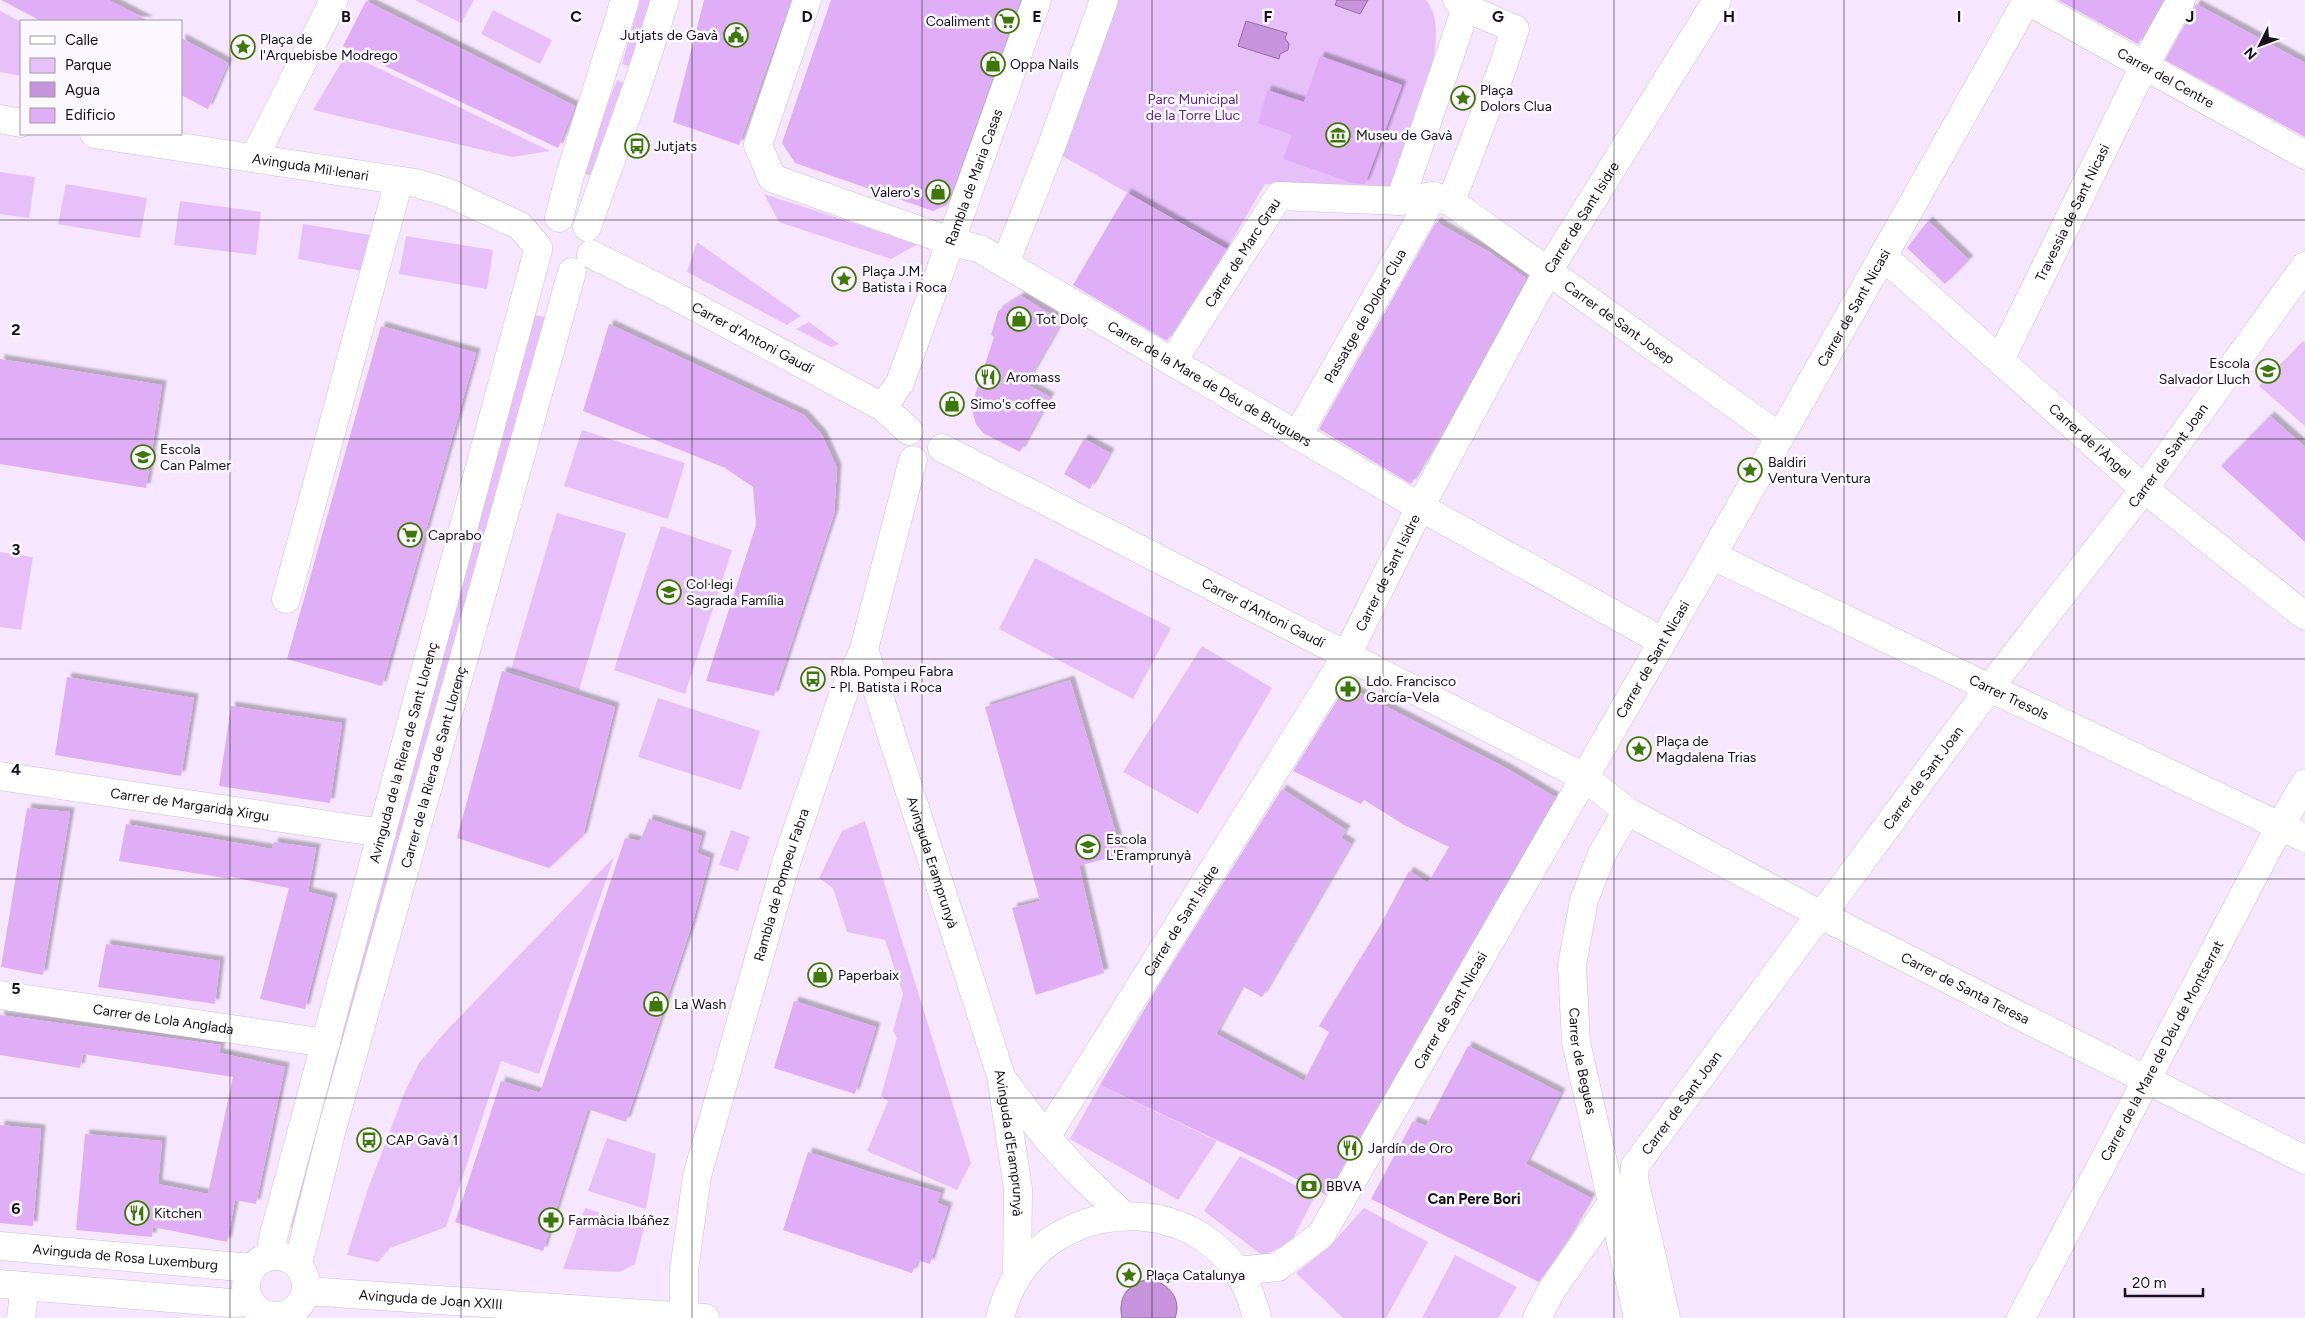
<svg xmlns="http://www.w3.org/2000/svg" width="2305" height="1318" viewBox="0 0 2305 1318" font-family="Figtree,sans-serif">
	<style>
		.green { fill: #e7c0fa }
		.water { fill: #c695dc; stroke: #926da2 }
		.building { fill: #e0aef7; filter: url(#shadow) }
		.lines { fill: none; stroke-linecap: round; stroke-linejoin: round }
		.minor-casing { stroke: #d1bddb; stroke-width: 29 }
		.minor { stroke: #fff; stroke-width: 28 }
		.grid { fill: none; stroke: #17101b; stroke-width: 1; stroke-opacity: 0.55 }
		.labels { text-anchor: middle; stroke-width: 5; stroke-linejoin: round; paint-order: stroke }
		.poi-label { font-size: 14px; fill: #17101b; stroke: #fcf8ff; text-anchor: start }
		.street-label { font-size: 14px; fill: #17101b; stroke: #fcf8ff }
		.park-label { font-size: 14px; fill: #63277b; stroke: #fcf8ff }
		.neighbourhood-label { font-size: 15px; font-weight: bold; fill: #17101b; stroke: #fcf8ff }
		.grid-label { font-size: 16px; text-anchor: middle; font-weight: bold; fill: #17101b; stroke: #fcf8ff; stroke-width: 5; stroke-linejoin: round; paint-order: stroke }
	</style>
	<defs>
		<filter id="shadow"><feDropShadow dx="4.5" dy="-4.5" stdDeviation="1" flood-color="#0004"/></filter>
	</defs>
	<rect width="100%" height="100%" fill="#f7e6ff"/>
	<path class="green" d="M415 0H474L461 23Z
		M640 0H652L633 67 622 64Z
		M1113 0H1426C1458 35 1404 149 1389 188L1265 184 1227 249 1057 153Z
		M493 10 552 40 540 64 481 34Z
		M0 11 21 22V76L0 72Z
		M347 53 550 151 512 157 313 110Z
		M617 80 629 85 593 177 581 172Z
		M0 172 35 177 29 218 0 214Z
		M66 184 147 198 140 238 58 224Z
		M764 194 918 244 891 259 779 222Z
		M180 201 261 212 256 255 174 245Z
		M303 224 383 237 373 273 298 259Z
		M406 236 493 250 487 289 399 274Z
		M697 242 801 316 787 325 687 272Z
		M534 315 549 318 299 1229 285 1225Z
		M809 322 839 344 831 347 796 329Z
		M2303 341 2305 343V426L2259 386Z
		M582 430 685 463 668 519 564 486Z
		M557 513 626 533 579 690 511 670Z
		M661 526 732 550 685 694 614 670Z
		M0 552 33 557 21 630 0 627Z
		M1035 558 1171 628 1133 699 999 629Z
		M1202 646 1272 688 1198 814 1123 772Z
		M658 698 760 731 741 790 638 757Z
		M865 821 971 1163 957 1190 867 1151 888 1101 881 1096 897 1038 893 1031 903 994 885 940 847 932 833 888 819 878 842 831Z
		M731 830 750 837 738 871 719 865Z
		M614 857 539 1074 501 1061 446 1227 390 1248 378 1262 347 1255 368 1189 404 1094 419 1063 447 1030Z
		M1100 1085 1217 1141 1178 1200 1070 1139Z
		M607 1138 656 1154 646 1209 588 1191Z
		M1240 1156 1315 1196 1291 1242 1263 1256 1204 1211Z
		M585 1208 644 1227 635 1264 620 1272 563 1269Z
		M1364 1208 1428 1242 1386 1318H1343L1296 1273 1328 1248Z
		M1455 1255 1517 1287 1498 1318H1422Z"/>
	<path class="water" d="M1337 0H1368L1360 14 1335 5Z
		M1246 21 1287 33 1285 38 1289 44 1288 50 1280 54 1279 59 1238 46Z
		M1152 1279C1169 1285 1182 1299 1175 1318H1122C1117 1296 1130 1281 1152 1279Z"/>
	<path class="building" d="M1 0H109L149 21H41Z
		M704 0H791L739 145 673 122Z
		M831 0H1020L947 205 933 211 795 163 782 143Z
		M2058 0H2163L2138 44Z
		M366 1 575 106 558 148 343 46Z
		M2196 4 2305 63V137L2165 60Z
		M181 38 228 63 208 109 181 95Z
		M1320 56 1402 85 1365 184 1352 183 1283 159 1292 135 1258 123 1267 90 1304 102Z
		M1127 193 1226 249 1167 341 1073 285Z
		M1928 221 1969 260 1945 284 1907 248Z
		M1436 222 1489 252 1526 278 1447 424 1411 484 1319 429Z
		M1021 296 1062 321 1026 384 1050 397 1020 452 983 433 976 424 971 407 994 337 991 335 998 311Z
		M609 324 804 415 822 435 837 468 834 514 774 696 706 681 756 525 753 487 725 468 583 411Z
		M381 326 476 353 382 686 287 659Z
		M0 359 162 385 146 488 0 464Z
		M2270 416 2305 447V542L2221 466Z
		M1084 439 1110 453 1090 489 1064 474Z
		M502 671 615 707 583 836 549 868 457 838Z
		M67 677 194 698 181 776 55 755Z
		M1070 680 1122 854 1079 866 1104 973 1036 995 1012 908 1040 901 985 707Z
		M1346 686 1506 768 1555 797 1326 1195 1272 1166 1100 1085 1157 988 1282 789 1346 830 1341 838 1351 844 1262 997 1242 986 1216 1034 1304 1081 1329 1032 1319 1026 1380 926 1409 871 1428 883 1449 847 1406 826 1364 800 1361 804 1293 771Z
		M231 706 342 723 330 803 219 786Z
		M27 808 70 812 43 975 1 967Z
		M649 819 702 836 697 853 710 858 693 921 626 1122 588 1109 543 1251 455 1222 501 1081 540 1093 625 838 640 841Z
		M126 824 272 849 274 842 316 848 308 892 333 898 305 1009 260 999 289 888 231 877V879L119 861Z
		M106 944 220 961 215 1004 98 987Z
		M794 1001 876 1027 855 1094 774 1068Z
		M0 1015 221 1045 219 1053 285 1067 256 1204 235 1200 227 1242 153 1227 152 1237 76 1230 85 1134 162 1141 158 1184 208 1194 233 1077 83 1054 80 1068 0 1055Z
		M1468 1046 1561 1093 1526 1164 1591 1198 1564 1244 1539 1282 1371 1199 1413 1121 1426 1126Z
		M0 1125 41 1129 33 1226 0 1223Z
		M808 1152 873 1173 941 1193 937 1203 948 1207 930 1264 918 1260 912 1273 783 1230Z"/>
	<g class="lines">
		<g class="minor-casing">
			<g id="minor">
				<path id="s1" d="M807 0 758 145 772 178 952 242 980 249 1420 507 1662 641"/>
				<path id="s2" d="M2026 0 2305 155"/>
				<path d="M0 119 21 123"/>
				<path id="s3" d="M94 134 416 183 449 193 520 226 538 247"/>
				<path d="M254 158 334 0"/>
				<path d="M1400 201 1466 8"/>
				<path d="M1451 202 1503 66 1515 29 1466 8 1457 0"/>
				<path d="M559 218 570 175 625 0"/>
				<path d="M587 227 639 81 665 0"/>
				<path id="s4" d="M591 254 675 296 875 403 883 407 909 431"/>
				<path id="s5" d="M1884 257 2144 489 2305 616"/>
				<path d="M1005 264 1050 150 1104 0"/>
				<path id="s6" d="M2000 360 2144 66 2181 0"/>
				<path id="s7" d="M1172 362 1279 196 1400 201 1433 196 1451 202 1780 437"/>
				<path id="s8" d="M883 407 900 383 1037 0"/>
				<path id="s9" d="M1297 436 1433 196"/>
				<path id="s10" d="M942 448 1584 777 1627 811 1821 915 2305 1160"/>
				<path id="s11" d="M1713 556 2305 838"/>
				<path d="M286 599 399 181"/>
				<path id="s12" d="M864 649 1001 1076 1018 1189 1017 1276"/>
				<path id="s13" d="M0 776 382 833"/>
				<path id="s14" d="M1627 811 1602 854 1584 900 1572 965 1576 1042 1638 1318"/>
				<path id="s15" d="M0 995 326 1043"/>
				<path d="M1003 1080 1046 1137 1075 1169 1123 1215"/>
				<path id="s16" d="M1046 1137 1347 655 1420 507 1548 271 1717 0"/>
				<path id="s17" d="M0 1246 252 1268"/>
				<circle cx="276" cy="1286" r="30"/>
				<path id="s18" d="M270 1256 273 1238 538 250"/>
				<path id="s19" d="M298 1264 332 1129 572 272"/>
				<path id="s20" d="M1236 1271 1278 1267 1321 1235C1557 824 1796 414 2027 0"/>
				<path d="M0 1284 231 1303 250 1302"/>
				<path id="s21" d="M306 1291 705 1318"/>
				<path d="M21 1318 25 1286"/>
				<path id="s22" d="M684 1318V1270L697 1176 786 863 843 695 864 649 913 460"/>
				<path d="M1000 1318C1032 1183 1227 1182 1257 1318"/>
				<path d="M1537 1318 1551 1291 1612 1203"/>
				<path id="s23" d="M1666 1318 1634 1179 1635 1166 1809 929 1833 900 1990 687 2144 489 2305 266"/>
				<path id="s24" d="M2021 1318 2280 826 2305 783"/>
			</g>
		</g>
		<use href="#minor" class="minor"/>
	</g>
	<path class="grid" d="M230 0V1318M461 0V1318M692 0V1318M922 0V1318M1152 0V1318M1383 0V1318M1614 0V1318M1844 0V1318M2074 0V1318M0 220H2305M0 439H2305M0 659H2305M0 879H2305M0 1098H2305"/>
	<defs>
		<g id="supermarket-ring" transform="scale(1.25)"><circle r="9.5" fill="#fcf8ff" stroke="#3e770a" stroke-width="1.5"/><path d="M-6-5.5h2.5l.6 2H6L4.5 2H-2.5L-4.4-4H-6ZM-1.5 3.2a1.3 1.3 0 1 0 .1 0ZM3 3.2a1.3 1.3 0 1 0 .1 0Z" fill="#3e770a"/></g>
		<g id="civic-ring" transform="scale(1.25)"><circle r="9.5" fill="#fcf8ff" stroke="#3e770a" stroke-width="1.5"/><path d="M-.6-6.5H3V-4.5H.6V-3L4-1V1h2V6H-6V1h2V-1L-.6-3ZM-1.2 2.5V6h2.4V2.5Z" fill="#3e770a"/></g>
		<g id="sight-ring" transform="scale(1.25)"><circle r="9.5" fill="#fcf8ff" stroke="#3e770a" stroke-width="1.5"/><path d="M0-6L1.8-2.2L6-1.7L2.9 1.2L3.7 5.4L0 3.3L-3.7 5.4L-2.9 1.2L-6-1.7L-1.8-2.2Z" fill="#3e770a"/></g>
		<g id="shop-ring" transform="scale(1.25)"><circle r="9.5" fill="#fcf8ff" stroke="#3e770a" stroke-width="1.5"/><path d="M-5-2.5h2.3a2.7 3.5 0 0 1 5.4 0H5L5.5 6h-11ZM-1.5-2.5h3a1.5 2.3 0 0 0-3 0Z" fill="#3e770a"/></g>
		<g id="museum-ring" transform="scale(1.25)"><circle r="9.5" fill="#fcf8ff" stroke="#3e770a" stroke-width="1.5"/><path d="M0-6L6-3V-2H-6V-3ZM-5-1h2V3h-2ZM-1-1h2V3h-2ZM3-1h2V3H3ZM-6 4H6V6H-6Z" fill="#3e770a"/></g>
		<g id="bus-ring" transform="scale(1.25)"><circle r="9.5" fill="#fcf8ff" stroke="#3e770a" stroke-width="1.5"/><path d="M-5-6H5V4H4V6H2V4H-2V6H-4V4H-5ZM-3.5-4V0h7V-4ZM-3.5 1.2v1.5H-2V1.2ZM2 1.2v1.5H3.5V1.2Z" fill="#3e770a"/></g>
		<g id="school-ring" transform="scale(1.25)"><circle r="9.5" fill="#fcf8ff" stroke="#3e770a" stroke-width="1.5"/><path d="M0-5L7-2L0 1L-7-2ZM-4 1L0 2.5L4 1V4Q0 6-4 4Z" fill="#3e770a"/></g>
		<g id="restaurant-ring" transform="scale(1.25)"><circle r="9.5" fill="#fcf8ff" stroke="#3e770a" stroke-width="1.5"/><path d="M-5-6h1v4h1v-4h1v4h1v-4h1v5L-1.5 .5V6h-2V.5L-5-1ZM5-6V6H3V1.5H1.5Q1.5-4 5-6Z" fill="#3e770a"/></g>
		<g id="pharmacy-ring" transform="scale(1.25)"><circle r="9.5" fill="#fcf8ff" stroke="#3e770a" stroke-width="1.5"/><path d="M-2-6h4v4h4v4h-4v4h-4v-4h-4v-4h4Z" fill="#3e770a"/></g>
		<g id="bank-ring" transform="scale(1.25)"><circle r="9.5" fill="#fcf8ff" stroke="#3e770a" stroke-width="1.5"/><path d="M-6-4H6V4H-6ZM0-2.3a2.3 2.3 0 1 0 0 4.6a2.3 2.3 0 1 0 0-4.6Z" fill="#3e770a"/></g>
	</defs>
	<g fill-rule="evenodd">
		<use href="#supermarket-ring" x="1007" y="21"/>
		<use href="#civic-ring" x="736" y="35"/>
		<use href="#sight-ring" x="243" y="47"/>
		<use href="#shop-ring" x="993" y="64"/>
		<use href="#sight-ring" x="1463" y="98"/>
		<use href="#museum-ring" x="1338" y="135"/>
		<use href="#bus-ring" x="637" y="146"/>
		<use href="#shop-ring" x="938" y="192"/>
		<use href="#sight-ring" x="844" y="279"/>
		<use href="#shop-ring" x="1019" y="319"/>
		<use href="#school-ring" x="2268" y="371"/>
		<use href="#restaurant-ring" x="988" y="377"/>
		<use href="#shop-ring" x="952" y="404"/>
		<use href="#school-ring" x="143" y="457"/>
		<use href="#sight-ring" x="1750" y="470"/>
		<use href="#supermarket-ring" x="410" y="535"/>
		<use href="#school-ring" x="669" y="592"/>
		<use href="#bus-ring" x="813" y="679"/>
		<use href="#pharmacy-ring" x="1348" y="689"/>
		<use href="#sight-ring" x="1639" y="749"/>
		<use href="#school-ring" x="1088" y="847"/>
		<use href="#shop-ring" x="820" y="975"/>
		<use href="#shop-ring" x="656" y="1004"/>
		<use href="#bus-ring" x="369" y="1140"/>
		<use href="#restaurant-ring" x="1350" y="1148"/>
		<use href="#bank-ring" x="1309" y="1186"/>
		<use href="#restaurant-ring" x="137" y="1213"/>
		<use href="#pharmacy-ring" x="551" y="1220"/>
		<use href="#sight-ring" x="1129" y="1275"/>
	</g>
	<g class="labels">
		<g class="poi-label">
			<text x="990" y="26" text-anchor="end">Coaliment</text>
			<text x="718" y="40" text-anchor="end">Jutjats de Gavà</text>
			<text x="260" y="44">Plaça de<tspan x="260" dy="16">l'Arquebisbe Modrego</tspan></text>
			<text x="1010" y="69">Oppa Nails</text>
			<text x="1480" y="95">Plaça<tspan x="1480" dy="16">Dolors Clua</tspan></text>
			<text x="1356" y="140">Museu de Gavà</text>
			<text x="654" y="151">Jutjats</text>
			<text x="920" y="197" text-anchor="end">Valero's</text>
			<text x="862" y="276">Plaça J.M.<tspan x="862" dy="16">Batista i Roca</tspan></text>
			<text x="1036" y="324">Tot Dolç</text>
			<text x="2250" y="368" text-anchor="end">Escola<tspan x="2250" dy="16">Salvador Lluch</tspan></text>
			<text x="1006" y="382">Aromass</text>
			<text x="970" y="409">Simo's coffee</text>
			<text x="160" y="454">Escola<tspan x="160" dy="16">Can Palmer</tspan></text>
			<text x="1768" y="467">Baldiri<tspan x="1768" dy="16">Ventura Ventura</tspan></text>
			<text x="428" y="540">Caprabo</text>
			<text x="686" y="589">Col·legi<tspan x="686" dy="16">Sagrada Família</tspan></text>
			<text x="830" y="676">Rbla. Pompeu Fabra<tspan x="830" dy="16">- Pl. Batista i Roca</tspan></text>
			<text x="1366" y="686">Ldo. Francisco<tspan x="1366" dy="16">García-Vela</tspan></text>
			<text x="1656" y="746">Plaça de<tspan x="1656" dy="16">Magdalena Trias</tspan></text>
			<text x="1106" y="844">Escola<tspan x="1106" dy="16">L'Eramprunyà</tspan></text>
			<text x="838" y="980">Paperbaix</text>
			<text x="674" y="1009">La Wash</text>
			<text x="386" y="1145">CAP Gavà 1</text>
			<text x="1368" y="1153">Jardín de Oro</text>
			<text x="1326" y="1191">BBVA</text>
			<text x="154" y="1218">Kitchen</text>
			<text x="568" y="1225">Farmàcia Ibáñez</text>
			<text x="1146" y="1280">Plaça Catalunya</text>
		</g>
		<g class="street-label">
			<text dy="5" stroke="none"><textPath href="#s2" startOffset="160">Carrer del Centre</textPath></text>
			<text dy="5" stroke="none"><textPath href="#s3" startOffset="219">Avinguda Mil·lenari</textPath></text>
			<text dy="5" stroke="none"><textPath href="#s8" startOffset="248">Rambla de Maria Casas</textPath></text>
			<text dy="5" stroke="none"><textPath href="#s6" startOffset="164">Travessia de Sant Nicasi</textPath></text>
			<text dy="5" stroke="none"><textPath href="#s16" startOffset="1065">Carrer de Sant Isidre</textPath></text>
			<text dy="5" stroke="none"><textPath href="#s7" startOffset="130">Carrer de Marc Grau</textPath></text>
			<text dy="5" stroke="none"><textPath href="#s20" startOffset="1165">Carrer de Sant Nicasi</textPath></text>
			<text dy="5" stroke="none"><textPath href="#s9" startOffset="138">Passatge de Dolors Clua</textPath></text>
			<text dy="5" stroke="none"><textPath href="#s7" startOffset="578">Carrer de Sant Josep</textPath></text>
			<text dy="5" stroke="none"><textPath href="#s4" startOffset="182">Carrer d'Antoni Gaudí</textPath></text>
			<text dy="5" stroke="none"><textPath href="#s1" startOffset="675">Carrer de la Mare de Déu de Bruguers</textPath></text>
			<text dy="5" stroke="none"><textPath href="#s5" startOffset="276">Carrer de l'Àngel</textPath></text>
			<text dy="5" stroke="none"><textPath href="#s23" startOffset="1044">Carrer de Sant Joan</textPath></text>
			<text dy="5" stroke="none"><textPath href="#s16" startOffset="660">Carrer de Sant Isidre</textPath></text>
			<text dy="5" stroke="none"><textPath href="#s10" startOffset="361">Carrer d'Antoni Gaudí</textPath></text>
			<text dy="5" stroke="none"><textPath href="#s20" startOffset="760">Carrer de Sant Nicasi</textPath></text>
			<text dy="5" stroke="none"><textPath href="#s11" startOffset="328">Carrer Tresols</textPath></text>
			<text dy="5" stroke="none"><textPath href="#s18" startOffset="521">Avinguda de la Riera de Sant Llorenç</textPath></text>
			<text dy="5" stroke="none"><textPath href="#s19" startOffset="515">Carrer de la Riera de Sant Llorenç</textPath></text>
			<text dy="5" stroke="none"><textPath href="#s23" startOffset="639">Carrer de Sant Joan</textPath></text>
			<text dy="5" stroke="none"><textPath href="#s13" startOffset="192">Carrer de Margarida Xirgu</textPath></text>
			<text dy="5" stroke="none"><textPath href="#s12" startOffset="224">Avinguda Eramprunyà</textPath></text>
			<text dy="5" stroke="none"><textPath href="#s22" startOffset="446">Rambla de Pompeu Fabra</textPath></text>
			<text dy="5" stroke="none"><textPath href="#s16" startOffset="255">Carrer de Sant Isidre</textPath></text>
			<text dy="5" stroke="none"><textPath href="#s10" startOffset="1158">Carrer de Santa Teresa</textPath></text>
			<text dy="5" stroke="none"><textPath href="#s20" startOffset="355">Carrer de Sant Nicasi</textPath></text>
			<text dy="5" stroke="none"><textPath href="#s15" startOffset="165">Carrer de Lola Anglada</textPath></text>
			<text dy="5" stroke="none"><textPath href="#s24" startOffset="302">Carrer de la Mare de Déu de Montserrat</textPath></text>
			<text dy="5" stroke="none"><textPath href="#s14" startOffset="262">Carrer de Begues</textPath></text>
			<text dy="5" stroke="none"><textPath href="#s23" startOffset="234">Carrer de Sant Joan</textPath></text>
			<text dy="5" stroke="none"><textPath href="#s12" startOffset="516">Avinguda d'Eramprunyà</textPath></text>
			<text dy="5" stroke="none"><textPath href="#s17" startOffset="126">Avinguda de Rosa Luxemburg</textPath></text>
			<text dy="5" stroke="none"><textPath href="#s21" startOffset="125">Avinguda de Joan XXIII</textPath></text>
		</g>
		<g class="park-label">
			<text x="1193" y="104">Parc Municipal<tspan x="1193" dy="16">de la Torre Lluc</tspan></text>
		</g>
		<g class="neighbourhood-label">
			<text x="1474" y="1204">Can Pere Bori</text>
		</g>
	</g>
	<g class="grid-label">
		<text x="346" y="22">B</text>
		<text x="576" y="22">C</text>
		<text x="807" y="22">D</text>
		<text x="1037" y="22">E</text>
		<text x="1268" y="22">F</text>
		<text x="1498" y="22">G</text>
		<text x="1729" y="22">H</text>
		<text x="1959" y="22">I</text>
		<text x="2190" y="22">J</text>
		<text x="16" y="335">2</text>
		<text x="16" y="555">3</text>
		<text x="16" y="775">4</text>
		<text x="16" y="994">5</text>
		<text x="16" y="1214">6</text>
	</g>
	<rect x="20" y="20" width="162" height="115" fill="#fcf8ff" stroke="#a09ba4"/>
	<rect x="30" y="36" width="25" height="8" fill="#ffffff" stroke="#a09ba4"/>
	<text x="65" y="45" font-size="15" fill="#17101b">Calle</text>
	<rect x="30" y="58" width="25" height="15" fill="#e7c0fa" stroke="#a09ba4"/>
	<text x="65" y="70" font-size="15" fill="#17101b">Parque</text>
	<rect x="30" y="82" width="25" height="15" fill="#c695dc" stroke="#a09ba4"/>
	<text x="65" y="95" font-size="15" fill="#17101b">Agua</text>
	<rect x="30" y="108" width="25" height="15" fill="#e0aef7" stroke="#a09ba4"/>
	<text x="65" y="120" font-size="15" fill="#17101b">Edificio</text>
	<g transform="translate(2260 45) rotate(228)" stroke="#fcf8ff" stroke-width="4" paint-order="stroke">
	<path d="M0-4L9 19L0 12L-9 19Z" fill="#17101b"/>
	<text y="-8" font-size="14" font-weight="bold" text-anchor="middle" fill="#17101b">N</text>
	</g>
	<path d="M2125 1288v8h78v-8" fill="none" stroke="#17101b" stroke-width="2.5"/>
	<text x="2132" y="1288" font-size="15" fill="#17101b" stroke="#fcf8ff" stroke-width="4" paint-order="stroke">20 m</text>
</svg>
